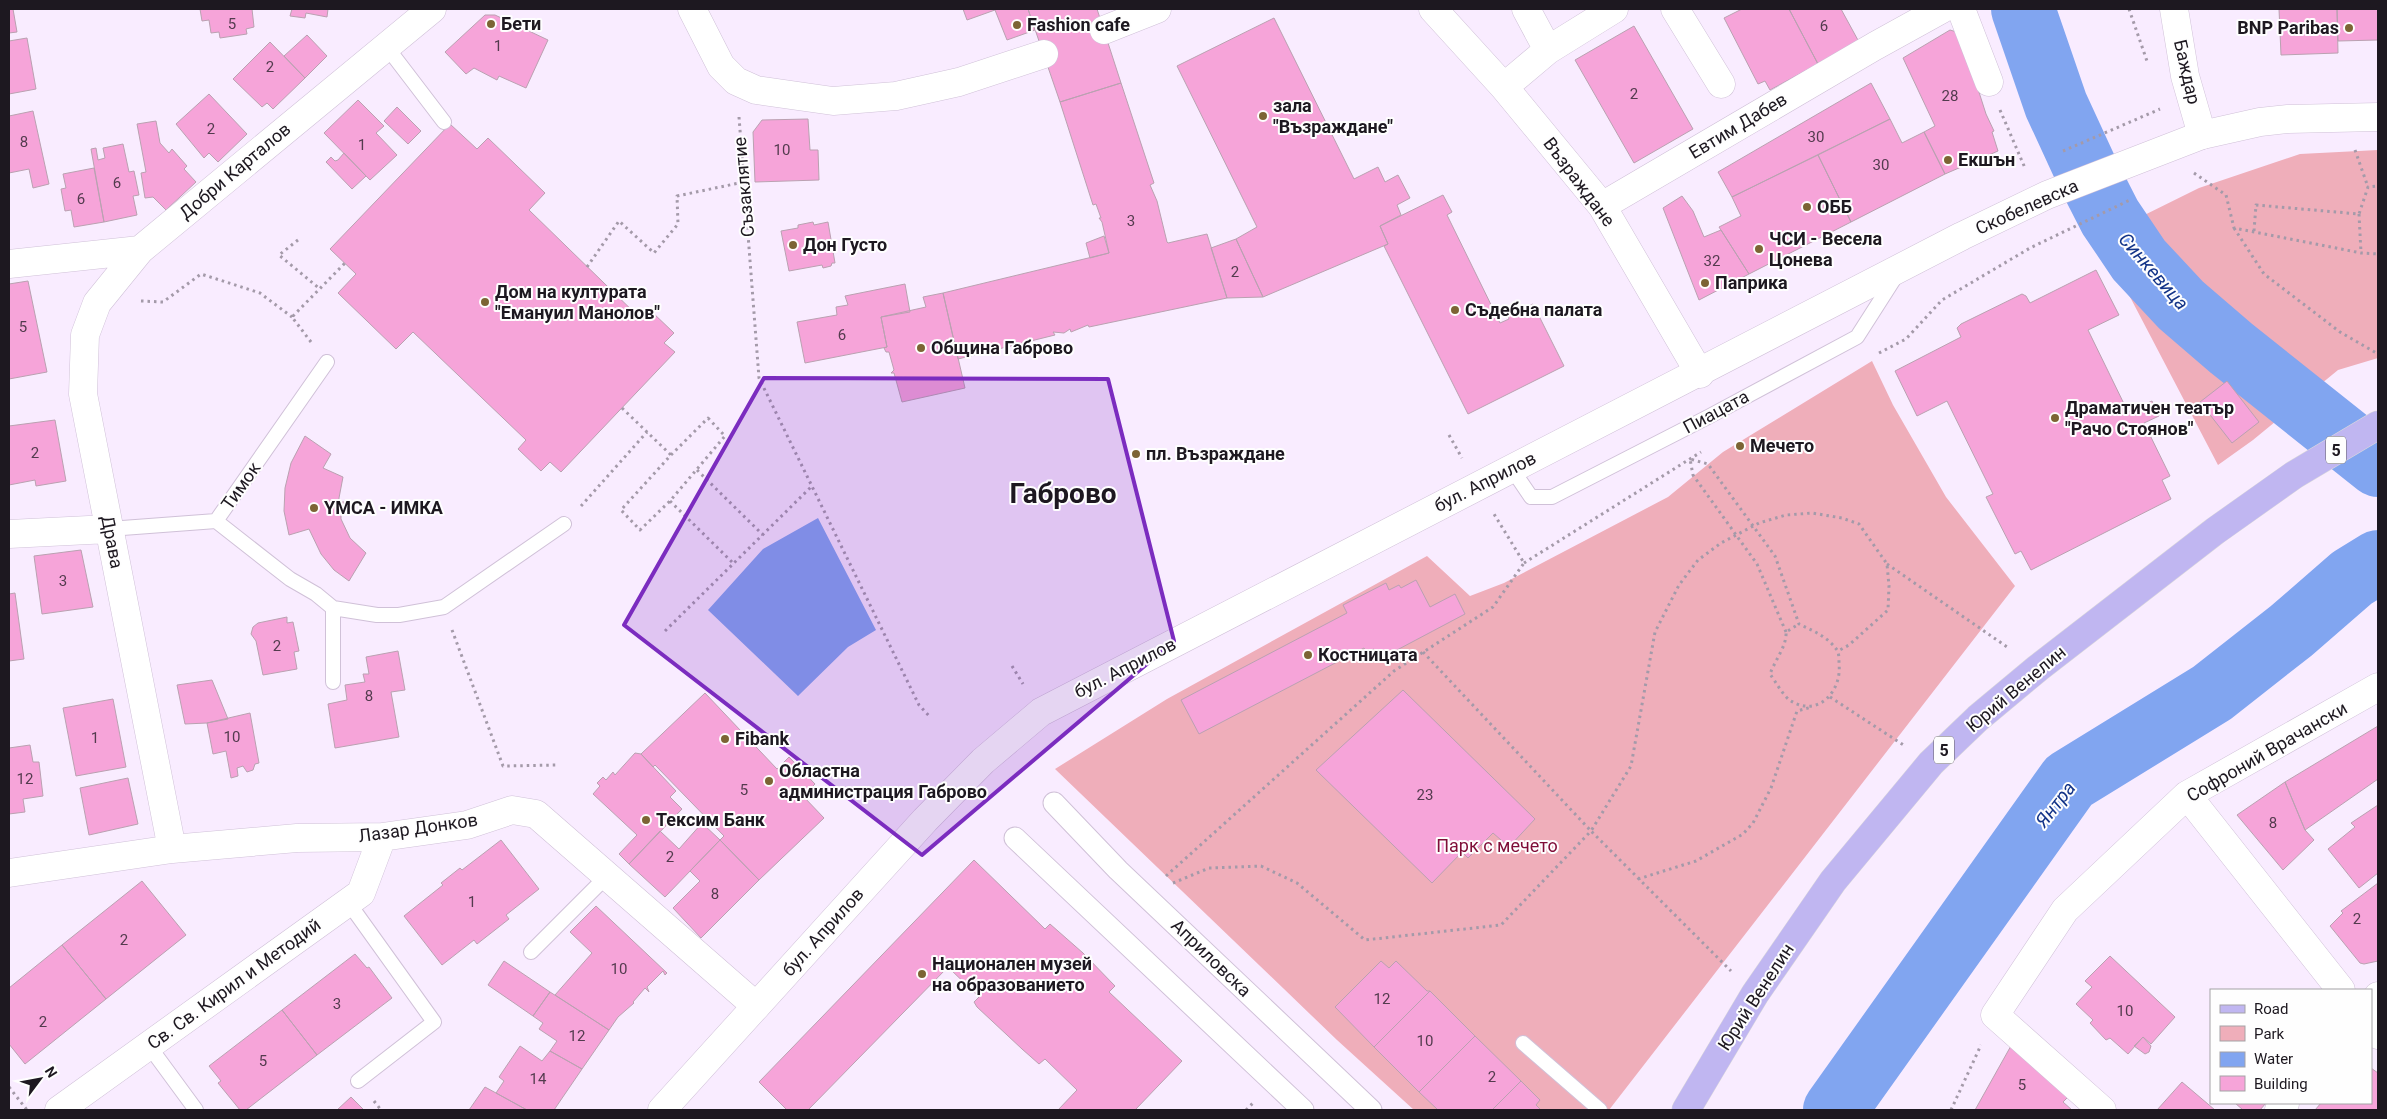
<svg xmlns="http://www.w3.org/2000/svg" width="2387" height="1119" viewBox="0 0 2387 1119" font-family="Roboto,sans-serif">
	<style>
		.green { fill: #efaeba }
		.water { fill: #81a5f0 }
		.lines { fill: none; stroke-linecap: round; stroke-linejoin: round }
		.river { stroke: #81a5f0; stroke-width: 64 }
		.building { fill: #f6a4d9; stroke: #baa1b1 }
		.service-casing { stroke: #d0c1d8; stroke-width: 16 }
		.pedestrian-casing { stroke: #d0c1d8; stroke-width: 23 }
		.minor-casing { stroke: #d0c1d8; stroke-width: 29 }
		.tertiary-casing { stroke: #d0c1d8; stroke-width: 29 }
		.secondary-casing { stroke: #d0c1d8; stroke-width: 29 }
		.primary-casing { stroke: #dbdadb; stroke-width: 29 }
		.path { stroke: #a49aa9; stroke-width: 3; stroke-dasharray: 2.5 4; stroke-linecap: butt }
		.service { stroke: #fff; stroke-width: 14 }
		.pedestrian { stroke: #fff; stroke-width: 21 }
		.minor { stroke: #fff; stroke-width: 28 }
		.tertiary { stroke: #fff; stroke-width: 28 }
		.secondary { stroke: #fff; stroke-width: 28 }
		.primary { stroke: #c0b6f1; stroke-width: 28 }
		.marked { fill: #7b2cbf; fill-opacity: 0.2; stroke: #7b2cbf; stroke-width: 4; stroke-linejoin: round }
		.poi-dot { fill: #7c6434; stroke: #fefefe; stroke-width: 2 }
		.labels { text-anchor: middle; stroke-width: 4; stroke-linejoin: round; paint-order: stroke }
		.number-label { font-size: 15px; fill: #533b4e }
		.shield { fill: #fefefe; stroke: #605d63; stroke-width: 1 }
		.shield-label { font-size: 16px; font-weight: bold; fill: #1d1820 }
		.poi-label { font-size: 18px; font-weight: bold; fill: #1d1820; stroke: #fefefe; text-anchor: start }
		.street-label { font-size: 18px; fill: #1d1820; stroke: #fefefe }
		.park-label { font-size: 18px; fill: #7f0d38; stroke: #fefefe }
		.water-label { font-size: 19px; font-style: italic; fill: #133488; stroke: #fefefe }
		.town-label { font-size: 28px; font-weight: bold; fill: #1d1820; stroke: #fefefe }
	</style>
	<rect width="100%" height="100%" fill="#f9ecff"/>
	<path class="green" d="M2378 150V358L2338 370 2253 440 2218 465 2107 253 2104 235 2199 188 2300 154Z
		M1872 361 1893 405 1946 497 2015 586 1609 1110H1414L1337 1040 1055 769 1167 699 1427 556 1470 596 1504 583 1668 497 1723 452Z"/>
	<path class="water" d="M818 518 876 630 848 647 798 696 708 610 763 549Z"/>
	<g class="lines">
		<path class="river" d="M2023 9 2056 105 2086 170 2110 217 2139 260 2181 305 2231 348 2378 465
			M1835 1110 2069 781 2212 693 2291 631 2352 578 2378 562"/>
	</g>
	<path class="building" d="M9 9H13L17 32 9 33Z
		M200 9H252L254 27 246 29 247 34 220 38 219 32 211 33 209 20 202 21Z
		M292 9H328L327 17 306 13 305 18 290 16Z
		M963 9H1028L1035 30 1007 40 995 10 967 20Z
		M1028 9H1097L1121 83 1060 102Z
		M1742 9H1789L1818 64 1770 90 1765 81 1758 84 1724 18Z
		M1789 9H1841L1859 42 1818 64Z
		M2279 9H2337L2338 53 2281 55Z
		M2337 9H2378V40L2338 41Z
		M485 15H495L548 40 526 88 499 76 497 80 474 68 466 74 445 52Z
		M1274 18 1354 179 1378 167 1385 182 1398 175 1410 198 1397 205 1401 215 1380 226 1388 244 1263 297 1236 239 1257 227 1177 66Z
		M1634 26 1693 129 1634 163 1575 60Z
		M1950 30 1960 33 1986 114 1994 131 1992 132 1998 151 1945 174 1924 132 1935 126 1903 58Z
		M307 35 327 56 305 78 284 56Z
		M27 38 36 89 9 94V41Z
		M270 42 305 78 273 109 267 103 262 107 233 79Z
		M1121 83 1154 183 1150 185 1157 201 1167 242 1168 243 1207 234 1227 298 1089 327 1088 325 1071 332 1070 329 1064 333 1053 332 1055 335 958 359 943 293 1109 253 1102 222 1099 218H1101L1096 204 1093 205 1060 102Z
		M1871 83 1890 119 1732 197 1718 172Z
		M209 94 247 134 218 162 209 153 204 158 176 124Z
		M358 100 384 126 376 133 397 155 370 180 324 133Z
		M397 107 421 131 408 144 384 121Z
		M33 111 49 184 33 188 29 169 9 173V116Z
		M808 119 810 150H818L819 180 755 182 753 132 762 120Z
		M1890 119 1902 143 1924 132 1945 174 1851 222 1818 155Z
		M156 121 160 143 169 153 172 149 187 166 184 169 196 182 166 210 153 197 145 198 141 173 146 172 137 124Z
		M450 124 477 149 488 138 545 193 529 210 642 320 651 311 674 333 664 343 675 352 561 472 550 462 541 471 518 449 526 440 413 332 396 349 338 293 356 274 330 249Z
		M123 144 129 172 134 171 139 195 133 196 137 215 104 222 91 149 96 148 98 160 105 158 103 148Z
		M344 153 366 176 352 189 326 162 331 157 335 161 338 160Z
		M1818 155 1851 222 1749 274 1719 227 1741 216 1732 197Z
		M94 168 104 222 74 227 71 210 65 211 61 189 66 188 63 174Z
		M1443 195 1452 212 1447 215 1500 323 1509 319 1508 316 1533 304 1564 366 1468 414 1384 246 1388 244 1380 226Z
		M1682 196 1693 211 1704 237 1721 230 1749 274 1699 300 1663 208Z
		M813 222 814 225 828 222 835 263H832L831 266 823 268 822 265 789 271 781 231 798 228V225Z
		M1104 236 1109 253 1090 258 1086 243Z
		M1236 239 1263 297 1227 298 1211 248Z
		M2096 270 2119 315 2088 330 2128 412 2152 401 2159 416 2144 423 2170 476 2162 480 2171 499 2031 570 2021 551 2015 554 1991 507 1986 497 1993 494 1947 401 1917 416 1895 371 1961 337 1957 328 1961 324 2022 294 2026 296 2030 303Z
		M28 281 47 372 9 379V284Z
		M905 284 910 312 881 317 887 347 805 363 797 322 837 315 836 307 848 305 845 296Z
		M943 293 965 388 902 402 894 373H891L894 370 889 352H886L884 348 887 347 881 317 926 307 923 297Z
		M2227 381 2259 422 2232 443 2200 402Z
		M55 420 66 481 36 486 35 480 9 485V426Z
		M305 436 331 454 323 468 343 477 339 498V502H344L345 514 341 515V519L350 538 366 553 349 581 334 570 321 554 309 529 289 535 284 511 285 488 291 463Z
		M81 550 93 607 42 614 34 556Z
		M1416 580 1430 607 1455 594 1465 614 1380 659 1374 649 1367 652 1364 648 1199 734 1181 700 1347 613 1343 605 1386 583 1389 590 1399 585 1401 588Z
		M15 593 24 659 9 661V594Z
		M287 617V623L293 622 299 651 294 652 297 669 263 675 256 641 251 634 253 627 258 623Z
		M398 651 405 690 391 692 399 737 335 748 328 704 347 700 345 685 365 682 363 674H369L366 657Z
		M212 680 228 719 207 723 185 724 177 685Z
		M1403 690 1535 819 1509 847 1493 833 1468 858 1462 852 1432 883 1316 770Z
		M705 693 777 769 789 757 815 784 803 796 824 818 759 880 720 840 724 836 655 765 653 767 641 754Z
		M113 699 126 767 76 776 63 708Z
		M250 713 259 763 255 764 253 770 247 772 243 766 237 768 238 776 231 778 226 751 213 754 207 723Z
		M2378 726V779L2305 830 2285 782Z
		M30 745 33 762H39L43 796 23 799 25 812 9 814V748Z
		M635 753 641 754 676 791 670 797 682 809 629 864 619 854 637 835 593 794 600 786 597 783 603 777 606 780 613 772 615 775Z
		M128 778 138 824 89 835 80 788Z
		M2285 782 2305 830 2314 840 2283 870 2237 815Z
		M2378 805V873L2359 888 2328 849 2355 827 2351 823Z
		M702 823 720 840 665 897 629 864 660 831 679 849Z
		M501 840 539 889 506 915 509 919 477 944 474 940 442 965 404 916 443 885 441 883 460 868 462 870Z
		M720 840 759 880 701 938 673 908 700 881 690 871Z
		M974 860 1045 929 1050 924 1083 953 1115 986 1109 992 1182 1061 1135 1110H1058L1077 1090 1045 1059 1039 1064 1022 1049 977 1007 974 1002 979 997 948 967 808 1110H787L759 1082Z
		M142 881 186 935 106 999 62 945Z
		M2378 883V961L2364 964 2360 963 2330 926 2343 913 2341 911Z
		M596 906 667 973 665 975 663 971 647 987 649 992 645 988 633 1002 634 1003 618 1017 609 1030 555 995 592 953 570 932Z
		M62 945 106 999 25 1064 9 1044V988Z
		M355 954 367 968 369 967 392 998 317 1055 282 1010Z
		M2110 956 2175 1017 2151 1044 2143 1037 2128 1054 2110 1038 2106 1040 2090 1023 2093 1020 2076 1004 2092 987 2085 981Z
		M504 961 550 992 533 1016 488 985Z
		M1381 961 1389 968 1396 961 1427 991H1430L1374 1047 1335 1007Z
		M1430 991 1475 1036 1419 1092 1374 1047Z
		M550 992 609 1030 582 1069 550 1051 557 1041 539 1029 543 1023 533 1016Z
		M282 1010 317 1055 246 1110H240L218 1083 221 1081 209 1066Z
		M1475 1036 1521 1081 1492 1110H1438L1419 1092Z
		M2143 1037 2151 1046 2149 1052 2145 1054 2134 1046Z
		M2012 1044 2068 1097 2063 1102 2072 1110H1975Z
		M520 1046 542 1061 550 1051 582 1069 554 1110H527L496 1093 504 1081 499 1077Z
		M2371 1068 2378 1073V1110H2315L2321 1103H2371Z
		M1521 1081 1540 1100 1536 1105 1541 1110H1492Z
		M2182 1082 2215 1110H2157Z
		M485 1087 496 1093 527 1110H469Z
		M351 1097 364 1110H337Z
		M2235 1103H2266L2260 1110H2243Z"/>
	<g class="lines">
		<g class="service-casing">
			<path id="service" d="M386 46 444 122
				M1512 469 1531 497H1552L1708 417 1857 337 1896 276
				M216 521 290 579 316 594 333 608 377 615H399L444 607 564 524
				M109 529 216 521 327 362
				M333 682V608
				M348 902 434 1022 358 1081
				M531 952 607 876
				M1523 1043 1600 1110
				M149 1046 196 1110"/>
		</g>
		<g class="pedestrian-casing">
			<path id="pedestrian" d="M1054 803 1118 870 1371 1110
				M1015 838 1303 1110"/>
		</g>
		<g class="minor-casing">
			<path id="minor" d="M692 9 721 66 736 81 756 90 833 101 896 96 959 82 1044 54
				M1433 9 1504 87 1602 206 1700 374
				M1526 9 1548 50
				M1675 9 1721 84
				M1961 9 1989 82
				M1104 30 1157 9
				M1504 87 1548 50 1614 9
				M1602 206 1875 46 1942 9
				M140 250 97 303 85 335 83 394 172 849
				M9 264 140 250 432 9
				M9 534 109 529
				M2187 795 2341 990
				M9 873 172 849 297 838 382 837 467 825 512 810 536 814 756 1006
				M2371 1006 2378 996
				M2371 1026 2378 1035
				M59 1110 361 893 382 837
				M2102 1110 1995 1015 2065 910 2187 795 2378 687
				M2279 1110 2285 1103"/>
		</g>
		<g class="tertiary-casing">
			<path id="tertiary" d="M2174 9 2185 76 2202 135"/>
		</g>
		<g class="secondary-casing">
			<path id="secondary" d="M662 1110 925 820 983 761 1041 712 1962 236 2047 195 2202 135 2260 122 2288 119 2378 117"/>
		</g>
		<g class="primary-casing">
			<path id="primary" d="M1686 1110 1755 994 1833 881 1931 763 1978 718 2038 668 2215 531 2294 475 2378 425"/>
		</g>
		<path class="path" d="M2129 9 2148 64
			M2000 110 2025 168
			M739 117 759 378 919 705 931 718
			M2355 150 2368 187
			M2063 151 2160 109
			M2194 173 2226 195 2234 228 2361 253 2378 254
			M2359 214 2361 253
			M2234 228 2264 274 2340 332 2378 354
			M2254 231 2256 205 2359 214 2368 187 2378 186
			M298 240 279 255 320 289
			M587 267 619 221 654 253 678 224 677 196 744 182
			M141 301 163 302 201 274 260 293 292 317
			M311 342 292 317 345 263
			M1879 353 1906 339 1942 300 2030 248 2132 199
			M622 408 671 455
			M708 418 725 436 670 501 640 530 621 510 671 455Z
			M1449 435 1462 458
			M697 470 763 535
			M670 501 734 564
			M581 506 647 432
			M1524 563 1701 452
			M1887 564 2010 649
			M452 630 503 766 559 765
			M665 631 812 486
			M1786 632 1757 564 1693 475 1690 459 1708 464 1775 556 1799 624C1813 631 1827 636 1837 650 1839 653 1839 659 1839 664 1842 690 1819 718 1791 701 1783 696 1776 682 1770 674 1775 660 1787 646 1786 632L1799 624
			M1423 652 1591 831 1631 766 1655 632 1679 585 1698 560 1721 543 1759 523 1786 515 1812 513 1842 518 1859 524 1887 564 1889 586 1888 610 1849 645 1838 651
			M1012 666 1023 684
			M1830 697 1905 746
			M1166 876 1394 671 1493 607 1524 563 1494 514
			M1638 879 1696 861 1743 834 1753 823 1771 788 1797 711 1812 707
			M1173 883 1209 868 1261 866 1297 883 1365 940 1501 925 1591 831 1731 971
			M9 1087 27 1110
			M374 1101 381 1110
			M1246 1110 1254 1102
			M1951 1110 1981 1045"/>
		<use href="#service" class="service"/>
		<use href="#pedestrian" class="pedestrian"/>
		<use href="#minor" class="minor"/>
		<use href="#tertiary" class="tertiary"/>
		<use href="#secondary" class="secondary"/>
		<use href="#primary" class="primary"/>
	</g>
	<path class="marked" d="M764 378 1108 379 1174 641 922 855 624 625Z"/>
	<g class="poi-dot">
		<circle cx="491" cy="24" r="5"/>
		<circle cx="1017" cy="25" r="5"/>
		<circle cx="2349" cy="28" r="5"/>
		<circle cx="1263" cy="116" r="5"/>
		<circle cx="1948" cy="160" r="5"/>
		<circle cx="1807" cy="207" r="5"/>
		<circle cx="793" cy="245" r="5"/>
		<circle cx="1759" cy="249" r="5"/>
		<circle cx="1705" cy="283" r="5"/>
		<circle cx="485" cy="302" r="5"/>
		<circle cx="1455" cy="310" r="5"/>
		<circle cx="921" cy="348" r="5"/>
		<circle cx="2055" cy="418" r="5"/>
		<circle cx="1740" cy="446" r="5"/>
		<circle cx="1136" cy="454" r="5"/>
		<circle cx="314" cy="508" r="5"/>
		<circle cx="1308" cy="655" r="5"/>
		<circle cx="725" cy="739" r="5"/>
		<circle cx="769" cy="781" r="5"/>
		<circle cx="646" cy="820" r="5"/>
		<circle cx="922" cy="974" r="5"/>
	</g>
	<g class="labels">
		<g class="number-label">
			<text x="232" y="29">5</text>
			<text x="1824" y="31">6</text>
			<text x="498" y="51">1</text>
			<text x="270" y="72">2</text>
			<text x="1634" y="99">2</text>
			<text x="1950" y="101">28</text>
			<text x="211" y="134">2</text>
			<text x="1816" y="142">30</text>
			<text x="24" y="147">8</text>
			<text x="362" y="150">1</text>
			<text x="782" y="155">10</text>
			<text x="1881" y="170">30</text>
			<text x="117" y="188">6</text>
			<text x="81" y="204">6</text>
			<text x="1131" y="226">3</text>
			<text x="1712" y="266">32</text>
			<text x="1235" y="277">2</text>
			<text x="23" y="332">5</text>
			<text x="842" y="340">6</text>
			<text x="35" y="458">2</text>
			<text x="63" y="586">3</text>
			<text x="277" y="651">2</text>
			<text x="369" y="701">8</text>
			<text x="232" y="742">10</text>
			<text x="95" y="743">1</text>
			<text x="25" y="784">12</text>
			<text x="744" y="795">5</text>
			<text x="1425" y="800">23</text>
			<text x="2273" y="828">8</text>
			<text x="670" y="862">2</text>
			<text x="715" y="899">8</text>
			<text x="472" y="907">1</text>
			<text x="2357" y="924">2</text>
			<text x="124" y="945">2</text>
			<text x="619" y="974">10</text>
			<text x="1382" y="1004">12</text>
			<text x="337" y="1009">3</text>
			<text x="2125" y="1016">10</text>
			<text x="43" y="1027">2</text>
			<text x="577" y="1041">12</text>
			<text x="1425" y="1046">10</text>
			<text x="263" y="1066">5</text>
			<text x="1492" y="1082">2</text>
			<text x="538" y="1084">14</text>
			<text x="2022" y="1090">5</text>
		</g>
		<g class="shield">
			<rect x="2326" y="436.5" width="20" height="27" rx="4"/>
			<rect x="1934" y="736.5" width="20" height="27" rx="4"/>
		</g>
		<g class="shield-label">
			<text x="2336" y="456">5</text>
			<text x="1944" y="756">5</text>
		</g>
		<g class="poi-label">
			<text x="501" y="30">Бети</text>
			<text x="1027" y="31">Fashion cafe</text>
			<text x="2339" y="34" text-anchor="end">BNP Paribas</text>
			<text x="1273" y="112">зала<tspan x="1273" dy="21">"Възраждане"</tspan></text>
			<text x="1958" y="166">Екшън</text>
			<text x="1817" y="213">ОББ</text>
			<text x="1769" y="245">ЧСИ - Весела<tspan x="1769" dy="21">Цонева</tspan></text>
			<text x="803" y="251">Дон Густо</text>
			<text x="1715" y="289">Паприка</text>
			<text x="495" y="298">Дом на културата<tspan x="495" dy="21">"Емануил Манолов"</tspan></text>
			<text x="1465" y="316">Съдебна палата</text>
			<text x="931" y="354">Община Габрово</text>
			<text x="2065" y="414">Драматичен театър<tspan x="2065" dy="21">"Рачо Стоянов"</tspan></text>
			<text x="1750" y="452">Мечето</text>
			<text x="1146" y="460">пл. Възраждане</text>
			<text x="324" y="514">YMCA - ИМКА</text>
			<text x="1318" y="661">Костницата</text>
			<text x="735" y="745">Fibank</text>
			<text x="779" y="777">Областна<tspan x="779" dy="21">администрация Габрово</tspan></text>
			<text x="656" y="826">Тексим Банк</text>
			<text x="932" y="970">Национален музей<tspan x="932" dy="21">на образованието</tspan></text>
		</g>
		<g class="street-label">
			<text transform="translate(2187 72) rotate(77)" y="6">Баждар</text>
			<text transform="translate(1738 126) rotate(-31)" y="6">Евтим Дабев</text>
			<text transform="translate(235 171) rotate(-40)" y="6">Добри Карталов</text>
			<text transform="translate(1579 182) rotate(53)" y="6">Възраждане</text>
			<text transform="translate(744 187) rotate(-95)" y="6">Съзаклятие</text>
			<text transform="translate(2027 207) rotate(-24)" y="6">Скобелевска</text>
			<text transform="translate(1716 412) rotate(-28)" y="6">Пиацата</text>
			<text transform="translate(1485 482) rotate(-27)" y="6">бул. Априлов</text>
			<text transform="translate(241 486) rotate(-55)" y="6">Тимок</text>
			<text transform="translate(112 542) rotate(79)" y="6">Драва</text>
			<text transform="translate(1125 668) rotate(-27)" y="6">бул. Априлов</text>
			<text transform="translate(2016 689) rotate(-40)" y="6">Юрий Венелин</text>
			<text transform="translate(2267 752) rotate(-30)" y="6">Софроний Врачански</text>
			<text transform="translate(418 828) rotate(-8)" y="6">Лазар Донков</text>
			<text transform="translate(823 932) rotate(-48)" y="6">бул. Априлов</text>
			<text transform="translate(1211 958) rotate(44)" y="6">Априловска</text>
			<text transform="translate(234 984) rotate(-36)" y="6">Св. Св. Кирил и Методий</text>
			<text transform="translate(1756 997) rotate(-57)" y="6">Юрий Венелин</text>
		</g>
		<g class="park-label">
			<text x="1497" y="852">Парк с мечето</text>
		</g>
		<g class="water-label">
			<text transform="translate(2154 271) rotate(49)" y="7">Синкевица</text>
			<text transform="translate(2055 804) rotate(-52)" y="7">Янтра</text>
		</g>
		<g class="town-label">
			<text x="1063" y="503">Габрово</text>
		</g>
	</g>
	<rect width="2387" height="1119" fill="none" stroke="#1d1820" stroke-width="20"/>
	<rect x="2210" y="989" width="162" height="115" fill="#fefefe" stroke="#a4a2a5"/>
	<rect x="2220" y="1005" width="25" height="8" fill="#c0b6f1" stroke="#a4a2a5"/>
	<text x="2254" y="1014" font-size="15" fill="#1d1820">Road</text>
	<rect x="2220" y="1026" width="25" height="15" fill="#efaeba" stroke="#a4a2a5"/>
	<text x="2254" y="1039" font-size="15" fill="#1d1820">Park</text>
	<rect x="2220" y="1052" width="25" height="15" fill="#81a5f0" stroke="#a4a2a5"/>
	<text x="2254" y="1064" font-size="15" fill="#1d1820">Water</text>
	<rect x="2220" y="1076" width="25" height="15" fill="#f6a4d9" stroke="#a4a2a5"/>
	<text x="2254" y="1089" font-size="15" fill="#1d1820">Building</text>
	<g transform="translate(40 1079) rotate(58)" stroke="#fefefe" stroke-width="4" paint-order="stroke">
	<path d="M0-4L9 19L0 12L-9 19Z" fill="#1d1820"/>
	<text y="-8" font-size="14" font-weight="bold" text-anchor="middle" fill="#1d1820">N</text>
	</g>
</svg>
